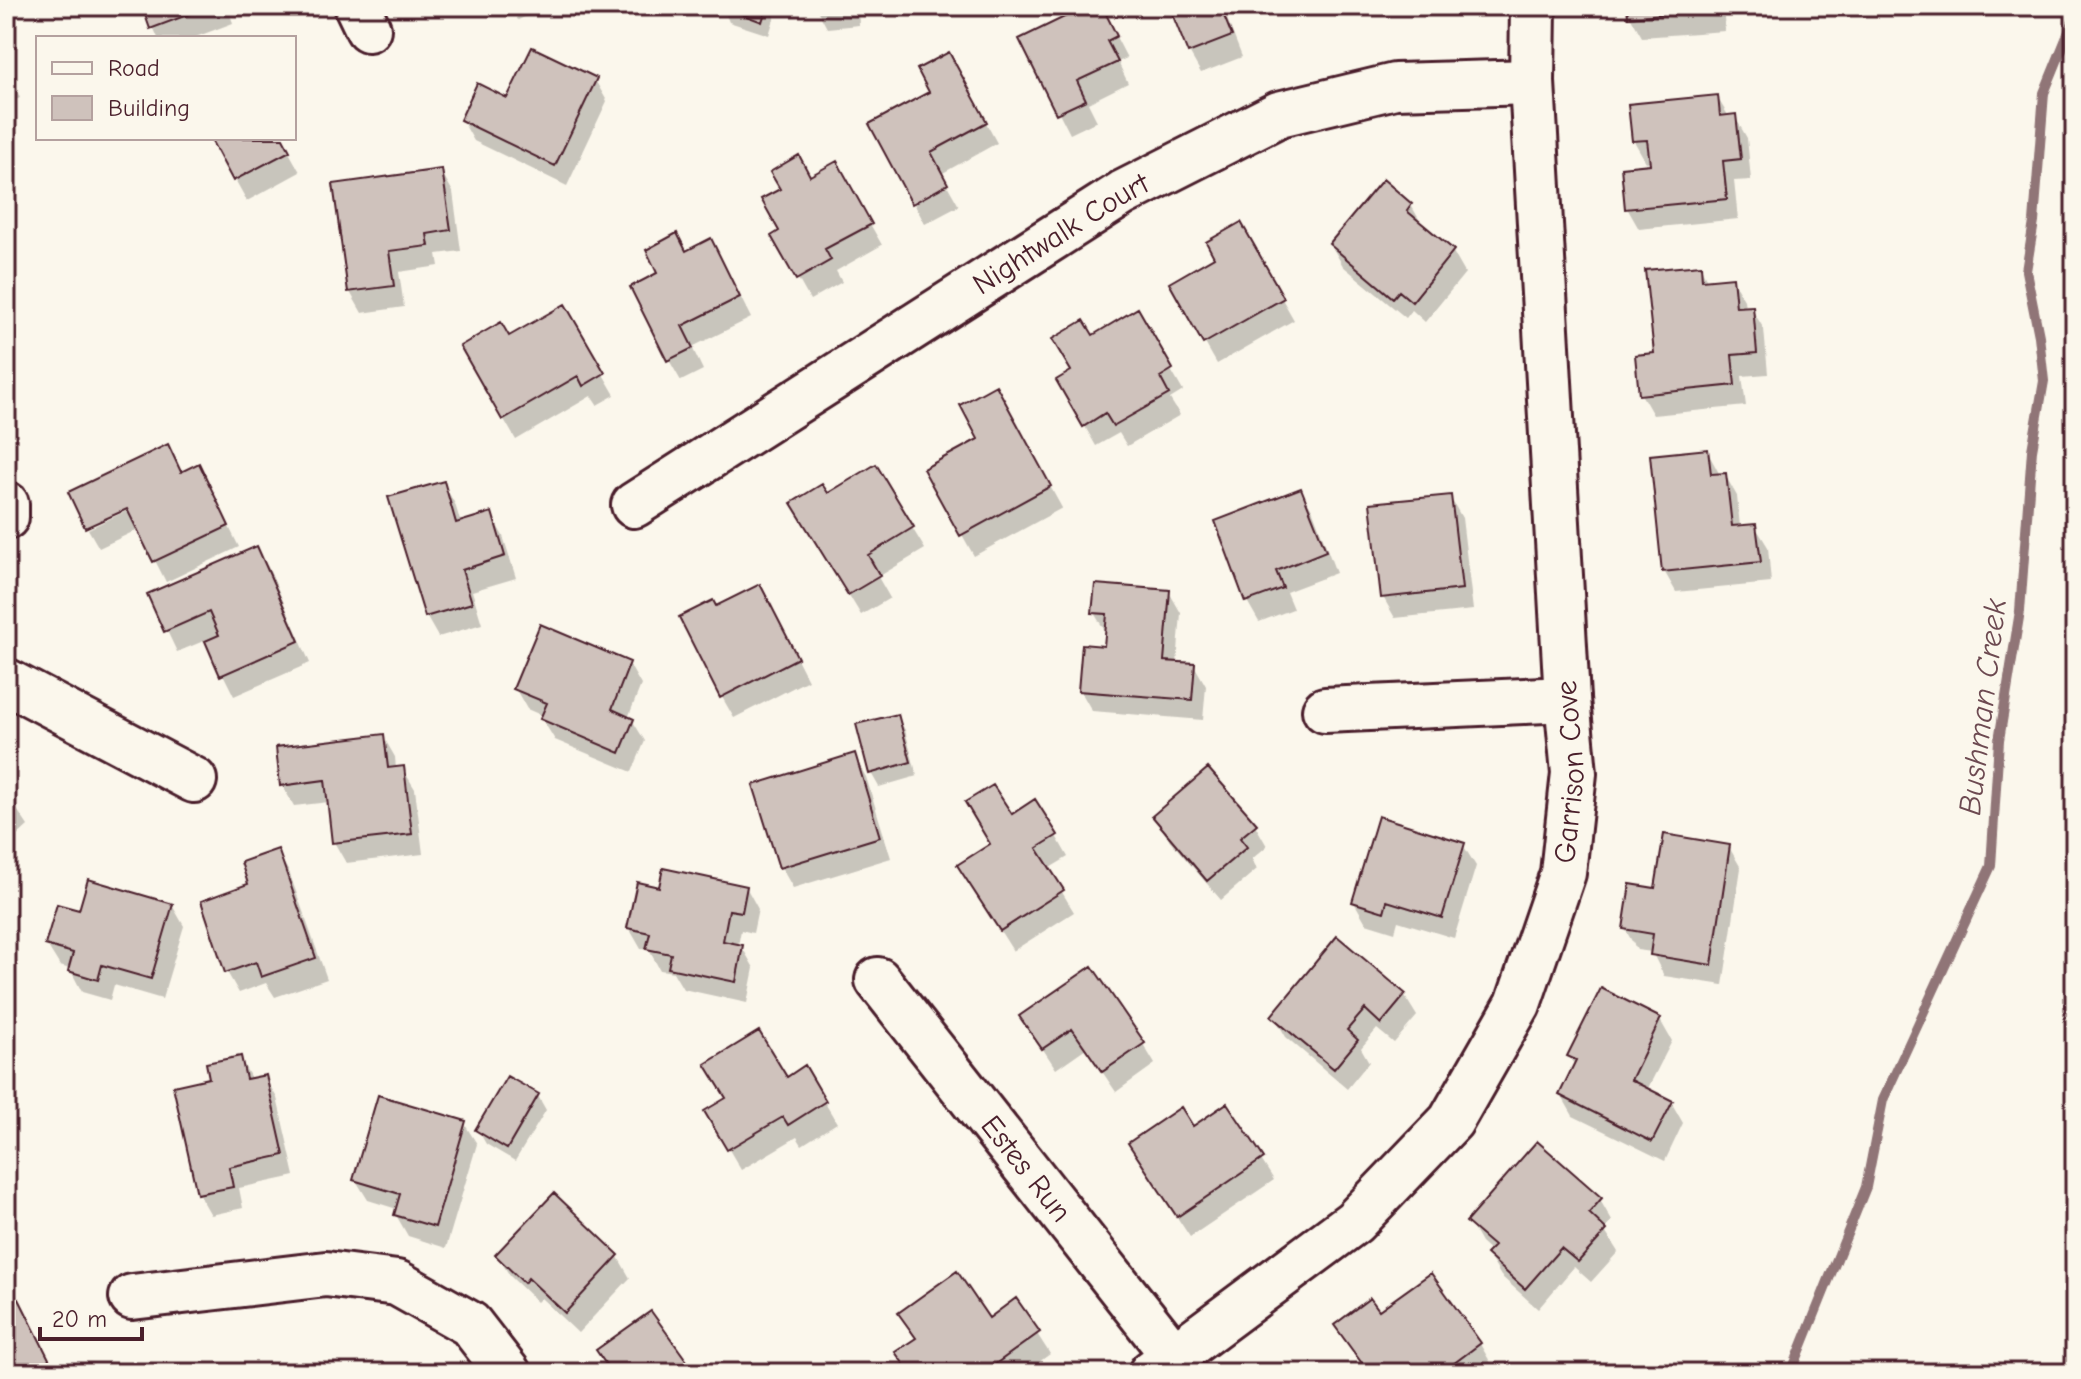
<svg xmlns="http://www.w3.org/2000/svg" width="2081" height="1379" viewBox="0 0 2081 1379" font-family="'Comic Neue',sans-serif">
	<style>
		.shadow { fill: #0003 }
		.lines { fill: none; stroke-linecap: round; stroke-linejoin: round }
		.stream { stroke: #907477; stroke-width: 10 }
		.building { fill: #cfc2bc; stroke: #4a1f2b; stroke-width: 2 }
		.minor-casing { stroke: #4a1f2b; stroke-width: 50 }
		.minor { stroke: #fbf7ec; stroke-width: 44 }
		.labels { text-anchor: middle; stroke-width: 6; stroke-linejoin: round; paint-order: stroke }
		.street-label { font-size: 30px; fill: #4a1f2b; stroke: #fbf7ec }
		.water-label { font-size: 32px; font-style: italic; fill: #6d4a51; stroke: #fbf7ec }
	</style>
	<rect width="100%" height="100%" fill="#fbf7ec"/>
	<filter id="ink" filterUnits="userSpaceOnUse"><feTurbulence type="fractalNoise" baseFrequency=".0125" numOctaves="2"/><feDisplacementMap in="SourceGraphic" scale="16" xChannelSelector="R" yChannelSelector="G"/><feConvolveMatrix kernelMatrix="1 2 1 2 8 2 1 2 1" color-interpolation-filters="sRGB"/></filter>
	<g filter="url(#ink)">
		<path class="shadow" d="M144 6H227L233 23 193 38H158Z
			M510 6H549L518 20Z
			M722 6H778L769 35 729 22Z
			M858 6 859 25 827 28 815 6Z
			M1091 6H1100L1127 58 1118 62 1128 83 1088 103 1097 121 1070 134 1022 40Z
			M1172 6H1222L1242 57 1201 73 1189 52Z
			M1629 6H1723L1725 31 1642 37 1630 16Z
			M6 67 20 98 6 104Z
			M960 75 997 143 941 174 959 206 925 224 872 125Z
			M595 80 607 101 567 186 474 141 462 120 508 101Z
			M1717 97 1729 117H1735L1747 138 1751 180 1734 181 1738 219 1639 229 1627 208 1652 165 1651 161 1646 162 1634 141Z
			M212 138H281L300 172 247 201Z
			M836 164 882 245 836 271 842 282 810 300 774 236 782 232 783 190Z
			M441 171 453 192 461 251 437 254 439 266 399 272 404 307 362 313 350 292Z
			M1411 205 1424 228 1453 252 1465 273 1425 322 1412 310 1406 318 1343 266 1331 245Z
			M1240 225 1294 320 1217 364 1171 284 1217 258Z
			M686 253 723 262 751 318 692 347 703 370 681 381 669 360Z
			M1700 267 1708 282 1732 279 1744 300 1745 308H1751L1764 329 1768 374 1742 376 1746 406 1653 415 1641 394 1656 355Z
			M564 307 615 395 597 405 591 396 516 440 462 347 509 338Z
			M1137 311 1183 391 1170 399 1180 415 1127 446 1119 433 1096 446 1059 381 1074 372 1092 337Z
			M1007 408 1062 508 974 556 926 470 981 439Z
			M1707 451 1720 475H1725L1737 496 1740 527 1755 526 1768 547 1771 583 1676 592 1664 571Z
			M199 466 239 547 166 582 139 529 99 548 88 529 137 506 182 474Z
			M875 467 925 549 878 577 890 598 861 615 806 524Z
			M443 483 455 504 461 524 491 515 503 536 516 578 472 591 482 624 438 637 426 616Z
			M1301 490 1313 511 1336 573 1286 592 1293 609 1259 622 1247 601Z
			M1450 497 1462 518 1473 610 1395 618 1383 597Z
			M257 548 269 569 310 663 234 696 206 640 177 652 150 595Z
			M1169 592 1181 613 1177 664 1194 665 1206 686 1203 720 1092 711 1080 690 1106 648 1107 634 1094 613Z
			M771 608 808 680 734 718 722 697 716 609Z
			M629 664 641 685 628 718 632 720 645 741 632 772 555 740 542 719 543 716 527 709 515 688Z
			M897 716 905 730 917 776 879 787 871 773Z
			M383 736 395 757 396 769 402 768 415 789 423 854 346 863 334 842 329 802 294 806 282 785Z
			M854 756 866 777 891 858 793 888 781 867Z
			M6 793 28 826 6 846Z
			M1155 816 1255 825 1267 846 1252 859 1257 869 1221 900 1167 837Z
			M1011 817 1056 836 1068 857 1048 869 1074 912 1013 951 972 886 992 845Z
			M1463 845 1476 866 1454 938 1398 921 1395 932 1366 923 1354 902Z
			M1729 847 1741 868 1723 985 1664 976 1652 952 1637 950 1625 929 1657 890Z
			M277 852 289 872 327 979 275 997 266 983 239 993 227 972 251 886Z
			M746 887 758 909 753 933 741 930 738 946 742 947 754 968 747 1003 683 989 673 972 660 970 649 950 641 949 629 928 660 889Z
			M172 905 184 926 162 999 114 985 110 1000 82 992 70 969 60 966 47 945 80 913Z
			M1404 995 1417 1016 1394 1043 1377 1029 1361 1048 1369 1062 1347 1089 1286 1037 1274 1016Z
			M1022 1017 1143 1044 1155 1064 1116 1092 1086 1048 1056 1069Z
			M1660 1020 1672 1041 1647 1090 1671 1102 1683 1123 1665 1161 1573 1116 1561 1095 1575 1066 1570 1056Z
			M240 1058 252 1080 265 1077 277 1098 295 1176 239 1188 243 1208 211 1215 199 1194 212 1080Z
			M804 1068 837 1123 802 1145 797 1137 741 1170 707 1112 786 1079Z
			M538 1096 546 1110 515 1161 486 1144 478 1130Z
			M1227 1106 1274 1180 1190 1237 1142 1164Z
			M464 1123 477 1144 446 1248 408 1236 396 1215 397 1209 368 1200 355 1179Z
			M554 1196 618 1257 630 1278 578 1333 541 1298 537 1302 510 1276 497 1255Z
			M1600 1200 1612 1221 1604 1230 1618 1252 1591 1282 1574 1267 1538 1309 1501 1276 1488 1255 1491 1252 1481 1243 1469 1222Z
			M1016 1301 1050 1354 1024 1373H910L898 1353 916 1340 901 1313 989 1321Z
			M1378 1313 1480 1344 1492 1365 1480 1373H1368L1336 1325Z
			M651 1314 687 1365 692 1373H612L599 1351Z"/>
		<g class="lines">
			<path class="stream" d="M1791 1373 1866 1187 1883 1100 1991 866 1999 740 2020 611 2032 450 2044 381 2039 336 2026 271 2034 222 2044 93 2075 17"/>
		</g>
		<path class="building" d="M142 6H211L150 29Z
			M720 6H767L762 22Z
			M1087 6H1102L1117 36 1107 41 1118 62 1077 81 1086 100 1056 114 1019 39Z
			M1169 6H1220L1232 36 1188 53Z
			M1627 6H1713L1714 10 1628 17Z
			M532 47 597 78 555 166 460 120 477 83 507 98Z
			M949 52 987 122 931 152 948 184 912 204 869 124 929 92 917 69Z
			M1718 95 1720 116 1736 114 1741 159 1723 161 1727 199 1625 209 1621 167 1650 164 1647 140 1632 141 1628 104Z
			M210 138H283L290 151 233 181Z
			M799 155 810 176 837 161 872 224 825 249 831 260 796 280 771 236 779 231 761 199 780 189 770 172Z
			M442 169 451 230 427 234 429 246 389 251 394 286 348 292 333 184Z
			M1383 179 1412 204 1407 211 1454 250 1412 302 1399 291 1393 298 1329 244Z
			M1241 222 1284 298 1203 344 1169 283 1214 257 1206 242Z
			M677 233 686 251 711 238 740 297 682 326 693 348 667 361 630 287 657 273 646 250Z
			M1701 265 1702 280 1733 277 1736 307 1753 306 1757 353 1732 355 1735 385 1639 395 1635 355 1654 353 1645 270Z
			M565 304 605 373 583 386 578 376 502 420 460 346 501 322 509 336Z
			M1138 308 1173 369 1160 377 1169 394 1113 426 1105 413 1083 427 1056 380 1071 371 1052 339 1084 320 1093 335Z
			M996 385 1051 486 960 536 923 469 978 439 960 405Z
			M168 444 181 472 199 463 229 526 153 562 127 509 85 528 68 492Z
			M1708 449 1711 474 1726 473 1732 526 1756 524 1761 562 1662 572 1650 455Z
			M876 464 914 527 868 555 880 576 848 595 791 503 822 484 828 493Z
			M444 481 456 523 492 512 505 556 462 570 472 603 425 617 388 497Z
			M1301 488 1326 551 1276 571 1283 588 1245 602 1215 521Z
			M1451 495 1462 589 1381 598 1370 503Z
			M257 546 299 641 220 676 205 641 219 635 209 612 164 632 147 594Z
			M760 584 798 658 720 698 679 617 713 600 716 606Z
			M1095 584 1170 590 1164 661 1195 663 1192 700 1078 691 1082 644 1104 646 1107 614 1092 613Z
			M540 624 630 662 612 709 634 719 620 753 540 719 547 703 513 689Z
			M898 714 911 762 869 774 856 724Z
			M384 734 388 768 404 766 412 834 332 843 325 780 280 786 276 747Z
			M855 753 880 837 779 868 753 785Z
			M1208 768 1257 824 1240 838 1247 847 1207 881 1152 816Z
			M993 785 1012 814 1035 799 1058 835 1037 848 1064 890 1000 931 957 865 990 844 965 802Z
			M1378 816 1465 843 1442 918 1387 901 1384 912 1352 902Z
			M1664 834 1730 845 1712 965 1650 955 1653 934 1623 929 1630 884 1655 888Z
			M278 849 316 958 261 977 256 962 225 973 201 901 248 884 241 862Z
			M663 868 747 886 742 912 729 910 723 941 743 945 736 982 668 968 671 954 646 949 650 933 627 928 637 882 659 887Z
			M88 879 173 904 151 979 102 965 98 980 68 971 73 953 45 945 57 904 79 910Z
			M1337 936 1406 994 1381 1024 1365 1009 1347 1030 1358 1040 1334 1069 1271 1016Z
			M1092 966 1145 1043 1102 1072 1072 1029 1042 1049 1019 1016Z
			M1601 988 1661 1018 1631 1080 1673 1101 1652 1142 1559 1095 1576 1060 1567 1056Z
			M759 1031 787 1077 805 1065 826 1101 788 1125 783 1117 727 1150 704 1111 726 1098 705 1064Z
			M241 1056 246 1079 266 1075 284 1155 229 1167 233 1187 197 1194 173 1086 209 1078 206 1063Z
			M507 1076 539 1094 507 1149 475 1130Z
			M378 1095 466 1121 435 1227 394 1215 400 1194 353 1180Z
			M1227 1103 1264 1158 1177 1217 1128 1143 1181 1107 1193 1126Z
			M1537 1141 1602 1198 1589 1213 1607 1230 1578 1262 1561 1248 1525 1289 1486 1254 1494 1246 1466 1222Z
			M554 1193 619 1255 565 1313 528 1278 524 1283 495 1255Z
			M957 1271 989 1318 1016 1298 1040 1332 983 1373H942L936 1365 925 1373H910L895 1352 916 1338 898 1313Z
			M1431 1273 1481 1343 1441 1373H1386L1383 1368 1376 1373H1369L1334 1325 1370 1298 1379 1310Z
			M19 1299 56 1373H6V1305Z
			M651 1311 689 1364 676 1373H612L596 1350Z"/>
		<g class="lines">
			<g class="minor-casing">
				<g id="minor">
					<path d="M357 6 368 29"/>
					<path d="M6 504V517"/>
					<path id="s1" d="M634 505 1123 193 1279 114 1395 86 1532 82"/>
					<path d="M6 681 194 780"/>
					<path d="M1325 710 1567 699"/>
					<path id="s2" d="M878 980 1174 1356"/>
					<path d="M132 1297 326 1274 397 1283 470 1324 508 1373"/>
					<path id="s3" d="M1151 1373 1354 1222 1451 1121 1518 1004 1563 873 1574 773 1567 699 1532 82 1533 6"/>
				</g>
			</g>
			<use href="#minor" class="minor"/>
		</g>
	</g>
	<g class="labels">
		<g class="street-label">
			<text dy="10" stroke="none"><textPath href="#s1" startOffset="506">Nightwalk Court</textPath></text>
			<text dy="10" stroke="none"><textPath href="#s3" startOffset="768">Garrison Cove</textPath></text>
			<text dy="10" stroke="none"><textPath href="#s2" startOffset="240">Estes Run</textPath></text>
		</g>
		<g class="water-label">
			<text transform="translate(1982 707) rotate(-83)" y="11">Bushman Creek</text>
		</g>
	</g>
	<rect width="2081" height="1379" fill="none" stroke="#fbf7ec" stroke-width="32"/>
	<rect x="16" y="16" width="2049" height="1347" fill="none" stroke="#4a1f2b" stroke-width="3" filter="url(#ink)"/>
	<rect x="36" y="36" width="260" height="104" fill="#fbf7ec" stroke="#b4a19f" stroke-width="2"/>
	<rect x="52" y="62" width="40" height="12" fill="#fbf7ec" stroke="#b4a19f" stroke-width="2"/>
	<text x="108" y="76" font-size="24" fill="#4a1f2b">Road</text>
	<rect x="52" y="96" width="40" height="24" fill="#cfc2bc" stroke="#b4a19f" stroke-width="2"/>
	<text x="108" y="116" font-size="24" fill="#4a1f2b">Building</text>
	<path d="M40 1327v12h102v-12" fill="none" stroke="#4a1f2b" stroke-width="4"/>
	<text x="52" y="1327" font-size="24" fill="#4a1f2b" stroke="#fbf7ec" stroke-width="6" paint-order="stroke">20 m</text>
</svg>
